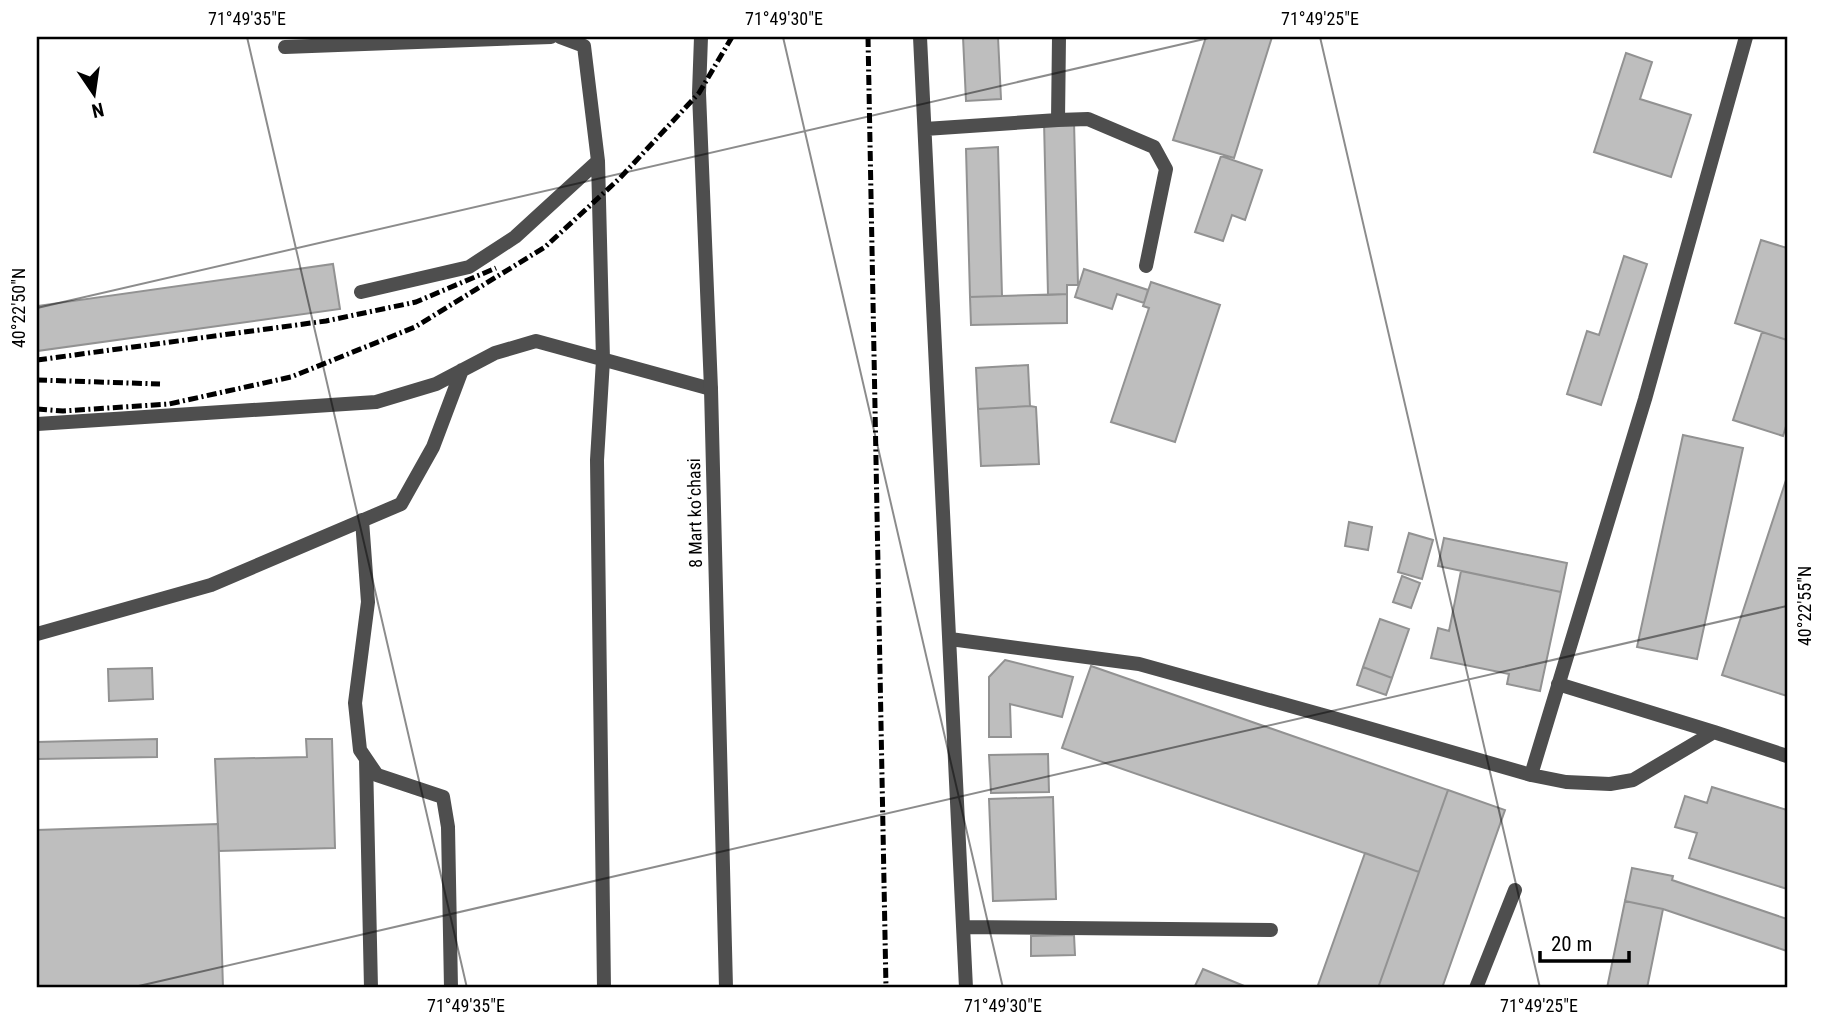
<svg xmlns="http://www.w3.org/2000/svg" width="1824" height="1025" viewBox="0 0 1824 1025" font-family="'Roboto Condensed',sans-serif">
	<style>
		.building { fill: #bebebe; stroke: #929292; stroke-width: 2 }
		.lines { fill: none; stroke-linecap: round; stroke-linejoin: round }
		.service { stroke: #4e4e4e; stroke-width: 14 }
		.minor { stroke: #4e4e4e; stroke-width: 14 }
		.rail { stroke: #000; stroke-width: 5; stroke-dasharray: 10 3.5 2 3.5; stroke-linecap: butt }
		.ticks { fill: none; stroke: #000; stroke-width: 2; stroke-opacity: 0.45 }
		.labels { text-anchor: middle; stroke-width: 6; stroke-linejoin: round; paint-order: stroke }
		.street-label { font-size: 18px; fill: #000; stroke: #fff }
		.neatline { fill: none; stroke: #000; stroke-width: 2.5 }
		.ticks-label { font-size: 18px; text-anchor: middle; fill: #000 }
	</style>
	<rect width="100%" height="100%" fill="#fff"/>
	<path class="building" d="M963 37H998L1001 99 966 101Z
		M1206 37H1272L1234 158 1173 140Z
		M1626 53 1652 62 1640 99 1691 115 1671 177 1594 152Z
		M1044 121H1074L1078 285H1067V294L1048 295Z
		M998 147 1002 296 970 297 966 149Z
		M1221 156 1262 170 1245 220 1232 215 1223 241 1195 232Z
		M1761 240 1787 248V340L1735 323Z
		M1624 256 1647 264 1601 405 1567 394 1587 331 1599 335Z
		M333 264 340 309 37 351V306Z
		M1084 269 1148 290 1144 303 1117 294 1112 309 1075 297Z
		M1151 282 1220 305 1175 442 1111 422 1149 308 1143 306Z
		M1067 294V323L971 325 970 297Z
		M1762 332 1787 340V423L1783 436 1733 420Z
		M1028 365 1030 406 978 409 976 368Z
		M1030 406 1036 407 1039 464 981 466 978 409Z
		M1683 435 1743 448 1697 659 1637 647Z
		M1787 477V696L1722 675Z
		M1349 522 1372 527 1368 550 1345 546Z
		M1409 533 1433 540 1422 579 1398 572Z
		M1444 538 1567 563 1561 592 1438 566Z
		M1461 571 1561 592 1540 691 1507 684 1509 674 1431 658 1438 628 1449 631Z
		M1402 576 1420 583 1411 608 1393 602Z
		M1380 619 1409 629 1392 678 1363 667Z
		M1005 660 1073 677 1062 717 1010 704 1011 737H989V677Z
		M1091 666 1448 790 1419 872 1062 748Z
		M1363 667 1392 678 1386 695 1357 685Z
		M152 668 153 699 109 701 108 669Z
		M157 739V757L37 759V742Z
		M306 739H332L335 848 219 851 215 759 307 757Z
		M1048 754 1049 792 991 793 989 755Z
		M1712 787 1787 810V889L1689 858 1697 833 1675 827 1685 796 1707 803Z
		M1448 790 1505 810 1442 988H1378Z
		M1053 797 1056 899 993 901 989 799Z
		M218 824 223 988H37V830Z
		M1365 853 1419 872 1378 988H1317Z
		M1632 868 1673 876 1672 880 1787 919V951L1663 909 1625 901Z
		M1625 901 1663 909 1647 988H1607Z
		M1074 935 1075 955 1031 956V936Z
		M1203 969 1249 988H1194Z"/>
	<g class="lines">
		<path class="service" d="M560 37 584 46 598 161 603 360 597 460 604 988
			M920 37 966 988
			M285 47 551 37
			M1058 120 1059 37
			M925 129 1058 120 1088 119 1154 147 1166 169 1146 266
			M361 292 469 267 515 237 598 161
			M37 424 376 402 436 384 495 353 536 341 711 389
			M362 520 368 602 355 703 360 750 377 775 443 797 448 827 451 988
			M37 634 211 585 401 504 433 447 462 370
			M950 639 1139 664 1330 717 1531 775 1566 782 1610 784 1633 780 1714 732 1787 756
			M1558 684 1714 732
			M366 759 371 988
			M1531 775 1645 399 1746 37
			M963 927 1271 930
			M1476 988 1515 890"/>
		<path class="minor" d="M701 37 699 93 711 389 726 988"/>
		<path class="rail" d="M868 37 886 988
			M37 360 326 321 416 302 496 268
			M37 380 160 384
			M37 409 63 411 169 404 291 377 415 327 545 247 620 178 699 93 732 37"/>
	</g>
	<path class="ticks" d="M247 37 467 988M783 37 1003 988M1320 37 1540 988M37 308 1213 37M130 988 1787 606"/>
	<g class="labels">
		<g class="street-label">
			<text transform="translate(695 513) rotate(-91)" y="6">8 Mart koʻchasi</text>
		</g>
	</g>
	<rect width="1824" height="1025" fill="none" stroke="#ffffff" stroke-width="77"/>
	<g transform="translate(94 94) rotate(167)" stroke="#ffffff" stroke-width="5" paint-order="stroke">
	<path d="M0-5L12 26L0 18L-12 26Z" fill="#000000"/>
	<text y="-10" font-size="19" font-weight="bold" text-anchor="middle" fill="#000000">N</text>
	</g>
	<path d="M1540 951v10h89v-10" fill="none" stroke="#000000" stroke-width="3.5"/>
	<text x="1551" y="951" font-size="21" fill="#000000" stroke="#ffffff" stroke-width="5" paint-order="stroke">20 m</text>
	<rect x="38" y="38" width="1748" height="948" class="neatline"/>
	<g class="ticks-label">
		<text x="247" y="25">71°49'35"E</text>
		<text x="784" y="25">71°49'30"E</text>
		<text x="1320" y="25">71°49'25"E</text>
		<text transform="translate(19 308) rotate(-90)" y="6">40°22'50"N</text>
		<text transform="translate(1805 606) rotate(-90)" y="6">40°22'55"N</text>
		<text x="466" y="1012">71°49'35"E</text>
		<text x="1003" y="1012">71°49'30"E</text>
		<text x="1539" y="1012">71°49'25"E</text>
	</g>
</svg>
